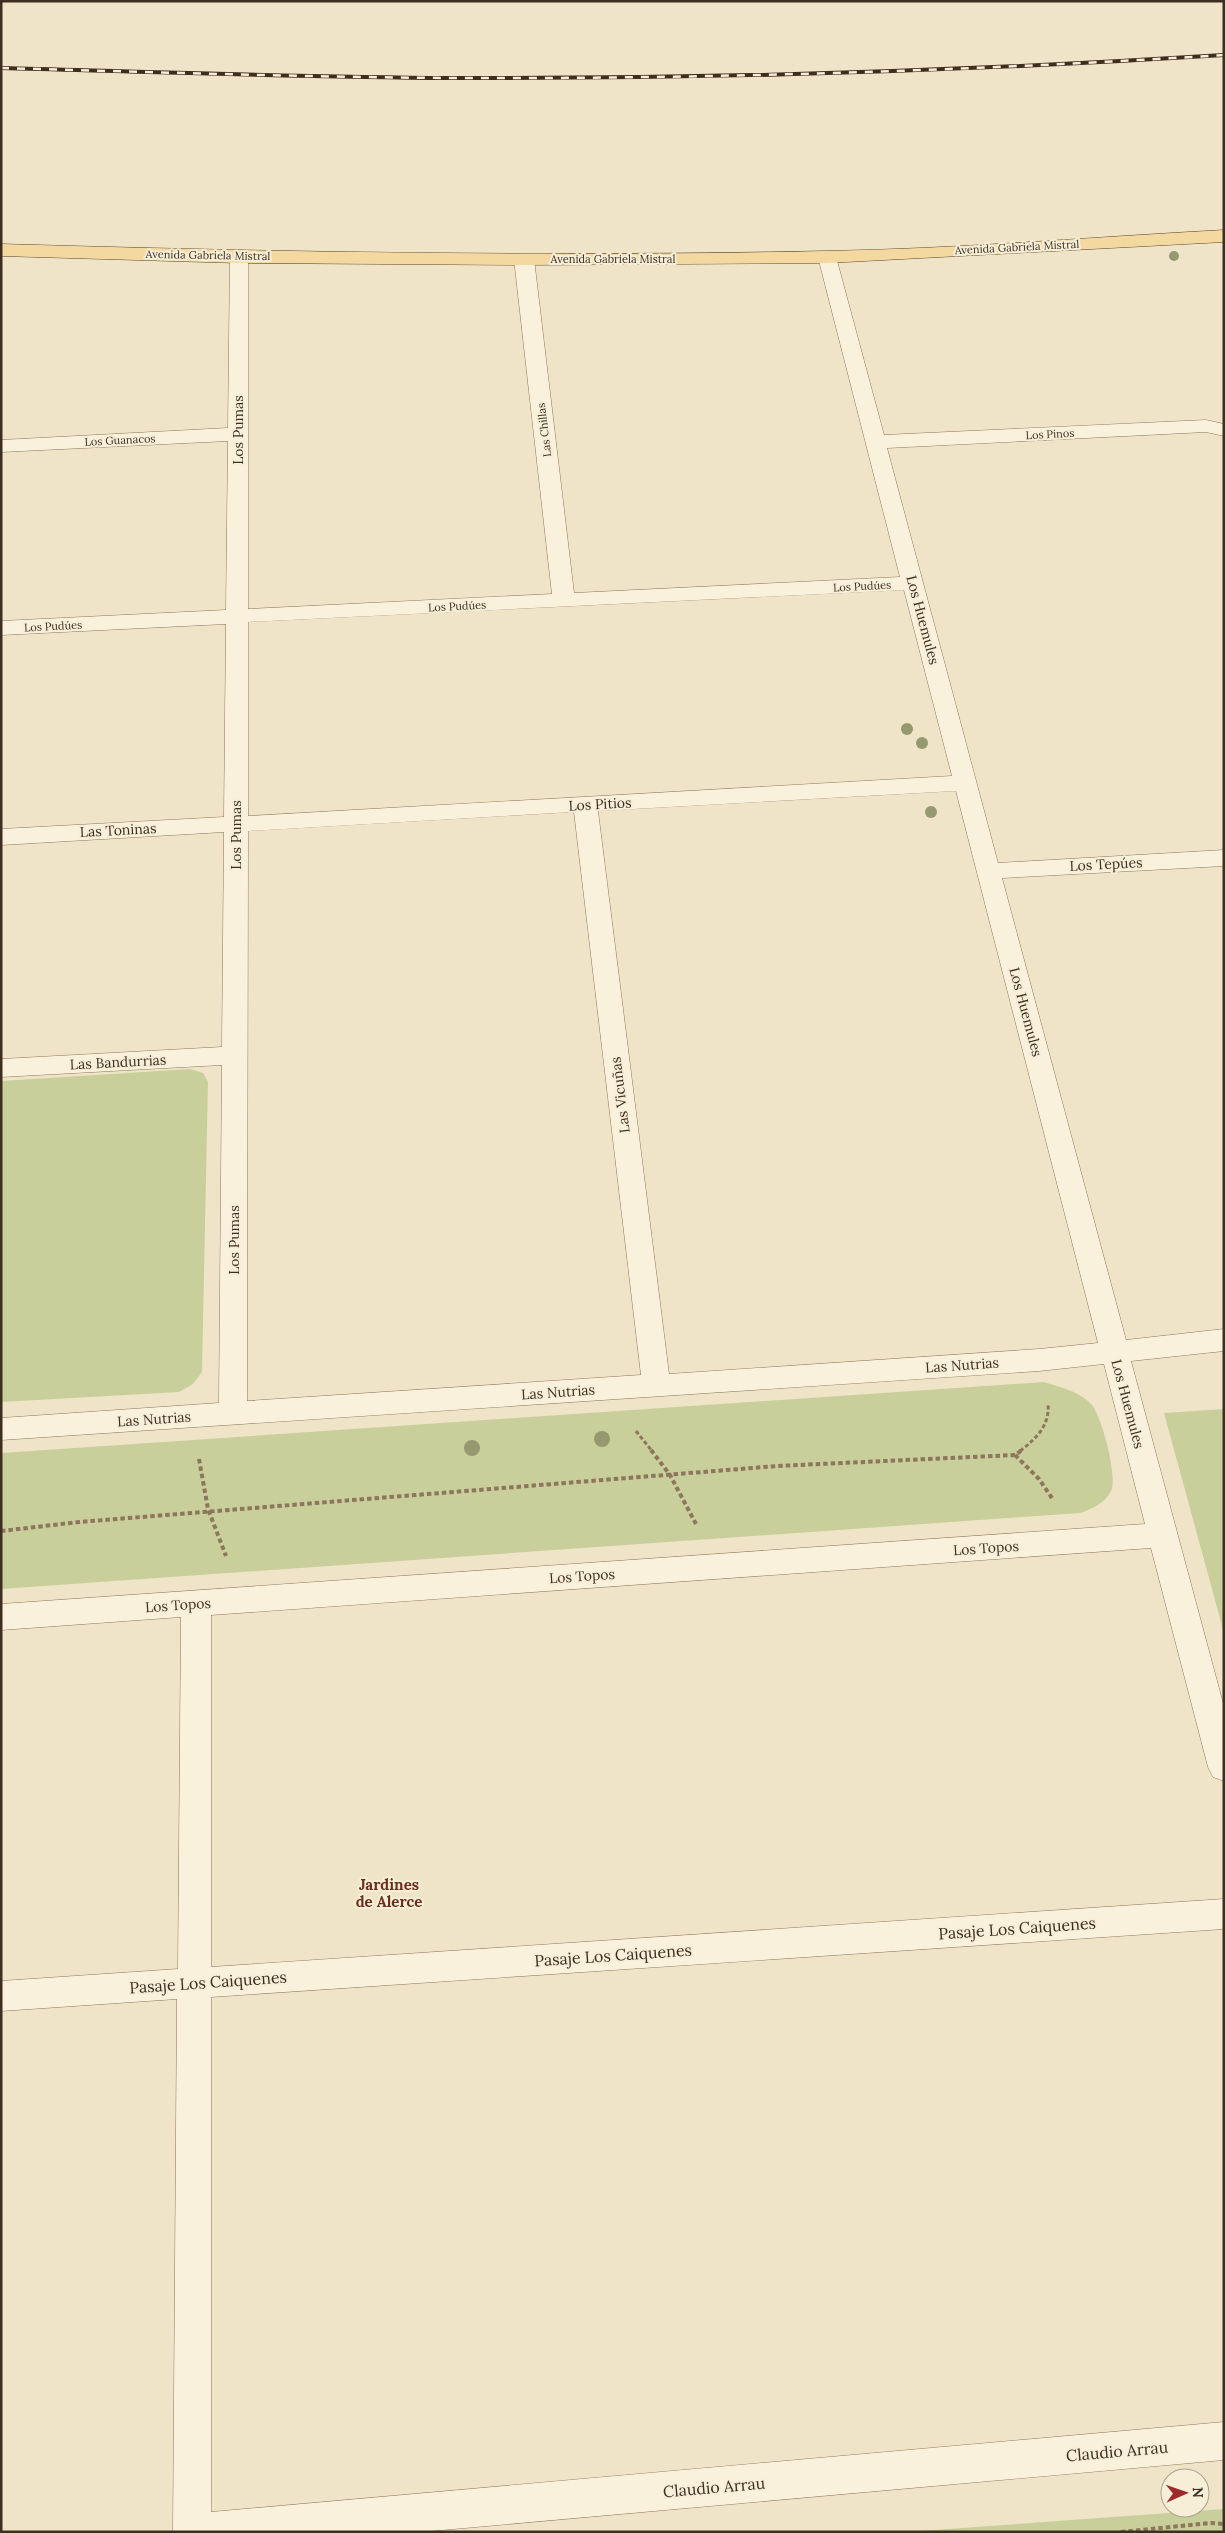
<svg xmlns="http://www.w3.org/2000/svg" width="1225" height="2533" viewBox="0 0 1225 2533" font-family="Lora,serif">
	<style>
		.green { fill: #c9cf9b }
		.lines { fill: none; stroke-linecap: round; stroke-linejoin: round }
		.minor-casing { stroke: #8d765c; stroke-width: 1 }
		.major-casing { stroke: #5b4430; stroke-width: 1 }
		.path-far1 { stroke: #8d765c; stroke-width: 3; stroke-dasharray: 4 2.5; stroke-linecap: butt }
		.path { stroke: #8d765c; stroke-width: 4; stroke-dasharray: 4.5 3; stroke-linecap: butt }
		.minor { fill: #faf1dc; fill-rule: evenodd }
		.major { fill: #f3d9a0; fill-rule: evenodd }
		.rail-casing { stroke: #3d2e20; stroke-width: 4 }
		.rail { stroke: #f7eed8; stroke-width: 2.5; stroke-dasharray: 8; stroke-linecap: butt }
		.tree { fill: #96986f }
		.labels { text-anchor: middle; stroke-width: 4; stroke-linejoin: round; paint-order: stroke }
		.far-street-label { font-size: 11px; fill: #3d2e20; stroke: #f7eed8 }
		.street-label { font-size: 14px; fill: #3d2e20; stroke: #f7eed8 }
		.neighbourhood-label { font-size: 15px; font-weight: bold; fill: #6b2e1e; stroke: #f7eed8 }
		.near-street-label { font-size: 16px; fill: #3d2e20; stroke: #f7eed8 }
	</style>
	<rect width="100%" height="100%" fill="#f0e4c8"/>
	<path class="green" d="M190 1069 203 1073 208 1082 202 1372 193 1384 179 1392 1 1402V1081Z
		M1044 1382C1060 1387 1081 1392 1092 1405 1102 1417 1118 1478 1111 1491 1105 1503 1092 1509 1080 1513L1 1589V1453Z
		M1224 1409V1633L1164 1413Z
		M1224 2509V2532H906Z"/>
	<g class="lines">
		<g class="minor-casing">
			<path id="minor" d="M239 251 246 253 248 257V609L552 594 514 259 517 255H531L534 259 574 593 900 577 818 257 820 253H834L836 257 884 435 1206 420 1224 424V436L1206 432 887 448 998 863 1224 850V866L1002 878 1126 1340 1224 1329V1351L1131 1361 1224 1707V1781L1213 1777 1208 1767 1151 1548 211 1615V1967L1224 1899V1929L211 1997V2512L1224 2422V2460L420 2532H173L177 1999 1 2011V1981L178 1969 181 1617 1 1630V1604L1145 1524 1104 1364 1039 1371 1 1440V1418L219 1403 222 1065 1 1077V1059L222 1047 224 832 1 845V829L224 817 226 624 1 635V621L226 610 228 441 1 452V440L228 428 230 257 232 253ZM904 590 952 776 248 816V622ZM956 791 1098 1343 1039 1349 669 1374 598 811ZM574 812 641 1375 247 1401 248 831Z"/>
		</g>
		<g class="major-casing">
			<path id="major" d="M1224 230V242L827 263 524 265 239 263 1 256V244C276 252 550 257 825 251 957 249 1092 237 1224 230Z"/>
		</g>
		<path class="path-far1" d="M636 1431 652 1451
			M1020 1451C1037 1438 1050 1425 1048 1403"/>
		<path class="path" d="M651 1450 670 1475 696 1524
			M1015 1455 1039 1479 1052 1498
			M199 1459 208 1509 226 1556
			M1 1531 79 1522 777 1466 1015 1455 1022 1450
			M1121 2532 1211 2523 1224 2524"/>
		<use href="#minor" class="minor"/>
		<use href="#major" class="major"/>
		<g class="rail-casing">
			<path id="rail" d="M1 68C151 72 300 77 450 78 708 79 966 71 1224 55"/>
		</g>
		<use href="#rail" class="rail"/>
	</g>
	<g class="tree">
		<circle cx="1174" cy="256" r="5"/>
		<circle cx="907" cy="729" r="6"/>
		<circle cx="922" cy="743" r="6"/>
		<circle cx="931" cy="812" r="6"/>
		<circle cx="602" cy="1439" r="8"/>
		<circle cx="472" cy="1448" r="8"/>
	</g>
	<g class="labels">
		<g class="far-street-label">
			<text transform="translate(1017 247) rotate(-3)" y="4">Avenida Gabriela Mistral</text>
			<text transform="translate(208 255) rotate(1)" y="4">Avenida Gabriela Mistral</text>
			<text x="613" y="263">Avenida Gabriela Mistral</text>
			<text transform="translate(544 430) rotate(-97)" y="4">Las Chillas</text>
			<text transform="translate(1050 434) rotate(-3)" y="4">Los Pinos</text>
			<text transform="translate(120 440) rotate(-3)" y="4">Los Guanacos</text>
			<text transform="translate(862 586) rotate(-3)" y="4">Los Pudúes</text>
			<text transform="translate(457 606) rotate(-3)" y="4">Los Pudúes</text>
			<text transform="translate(53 626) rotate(-3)" y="4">Los Pudúes</text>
		</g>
		<g class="street-label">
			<text transform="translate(238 430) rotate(-90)" y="5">Los Pumas</text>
			<text transform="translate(923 620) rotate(75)" y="5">Los Huemules</text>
			<text transform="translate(600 804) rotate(-3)" y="5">Los Pitios</text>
			<text transform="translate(118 830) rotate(-3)" y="5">Las Toninas</text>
			<text transform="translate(236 835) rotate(-90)" y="5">Los Pumas</text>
			<text transform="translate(1106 864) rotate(-3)" y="5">Los Tepúes</text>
			<text transform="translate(1026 1012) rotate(75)" y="5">Los Huemules</text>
			<text transform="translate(118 1062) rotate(-3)" y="5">Las Bandurrias</text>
			<text transform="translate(620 1095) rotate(-97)" y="5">Las Vicuñas</text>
			<text transform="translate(234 1240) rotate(-90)" y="5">Los Pumas</text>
			<text transform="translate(962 1365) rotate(-4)" y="5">Las Nutrias</text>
			<text transform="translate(558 1392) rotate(-4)" y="5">Las Nutrias</text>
			<text transform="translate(1128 1404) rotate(75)" y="5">Los Huemules</text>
			<text transform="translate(154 1419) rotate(-4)" y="5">Las Nutrias</text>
			<text transform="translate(986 1548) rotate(-4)" y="5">Los Topos</text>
			<text transform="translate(582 1576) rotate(-4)" y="5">Los Topos</text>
			<text transform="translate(178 1605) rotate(-4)" y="5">Los Topos</text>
		</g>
		<g class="neighbourhood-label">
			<text x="389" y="1890">Jardines<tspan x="389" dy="17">de Alerce</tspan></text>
		</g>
		<g class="near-street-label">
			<text transform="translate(1017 1928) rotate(-4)" y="6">Pasaje Los Caiquenes</text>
			<text transform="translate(613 1955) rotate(-4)" y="6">Pasaje Los Caiquenes</text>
			<text transform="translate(208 1982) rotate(-4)" y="6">Pasaje Los Caiquenes</text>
			<text transform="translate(1117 2451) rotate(-5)" y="6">Claudio Arrau</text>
			<text transform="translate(714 2487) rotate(-5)" y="6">Claudio Arrau</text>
		</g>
	</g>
	<rect width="1225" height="2533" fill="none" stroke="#3d2e20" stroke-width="5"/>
	<g transform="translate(1185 2493) rotate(88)"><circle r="24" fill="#f7eed8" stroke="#ada18e"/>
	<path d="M0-4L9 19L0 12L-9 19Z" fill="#9e2a2b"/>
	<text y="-8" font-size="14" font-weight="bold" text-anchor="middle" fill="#3d2e20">N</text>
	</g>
</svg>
